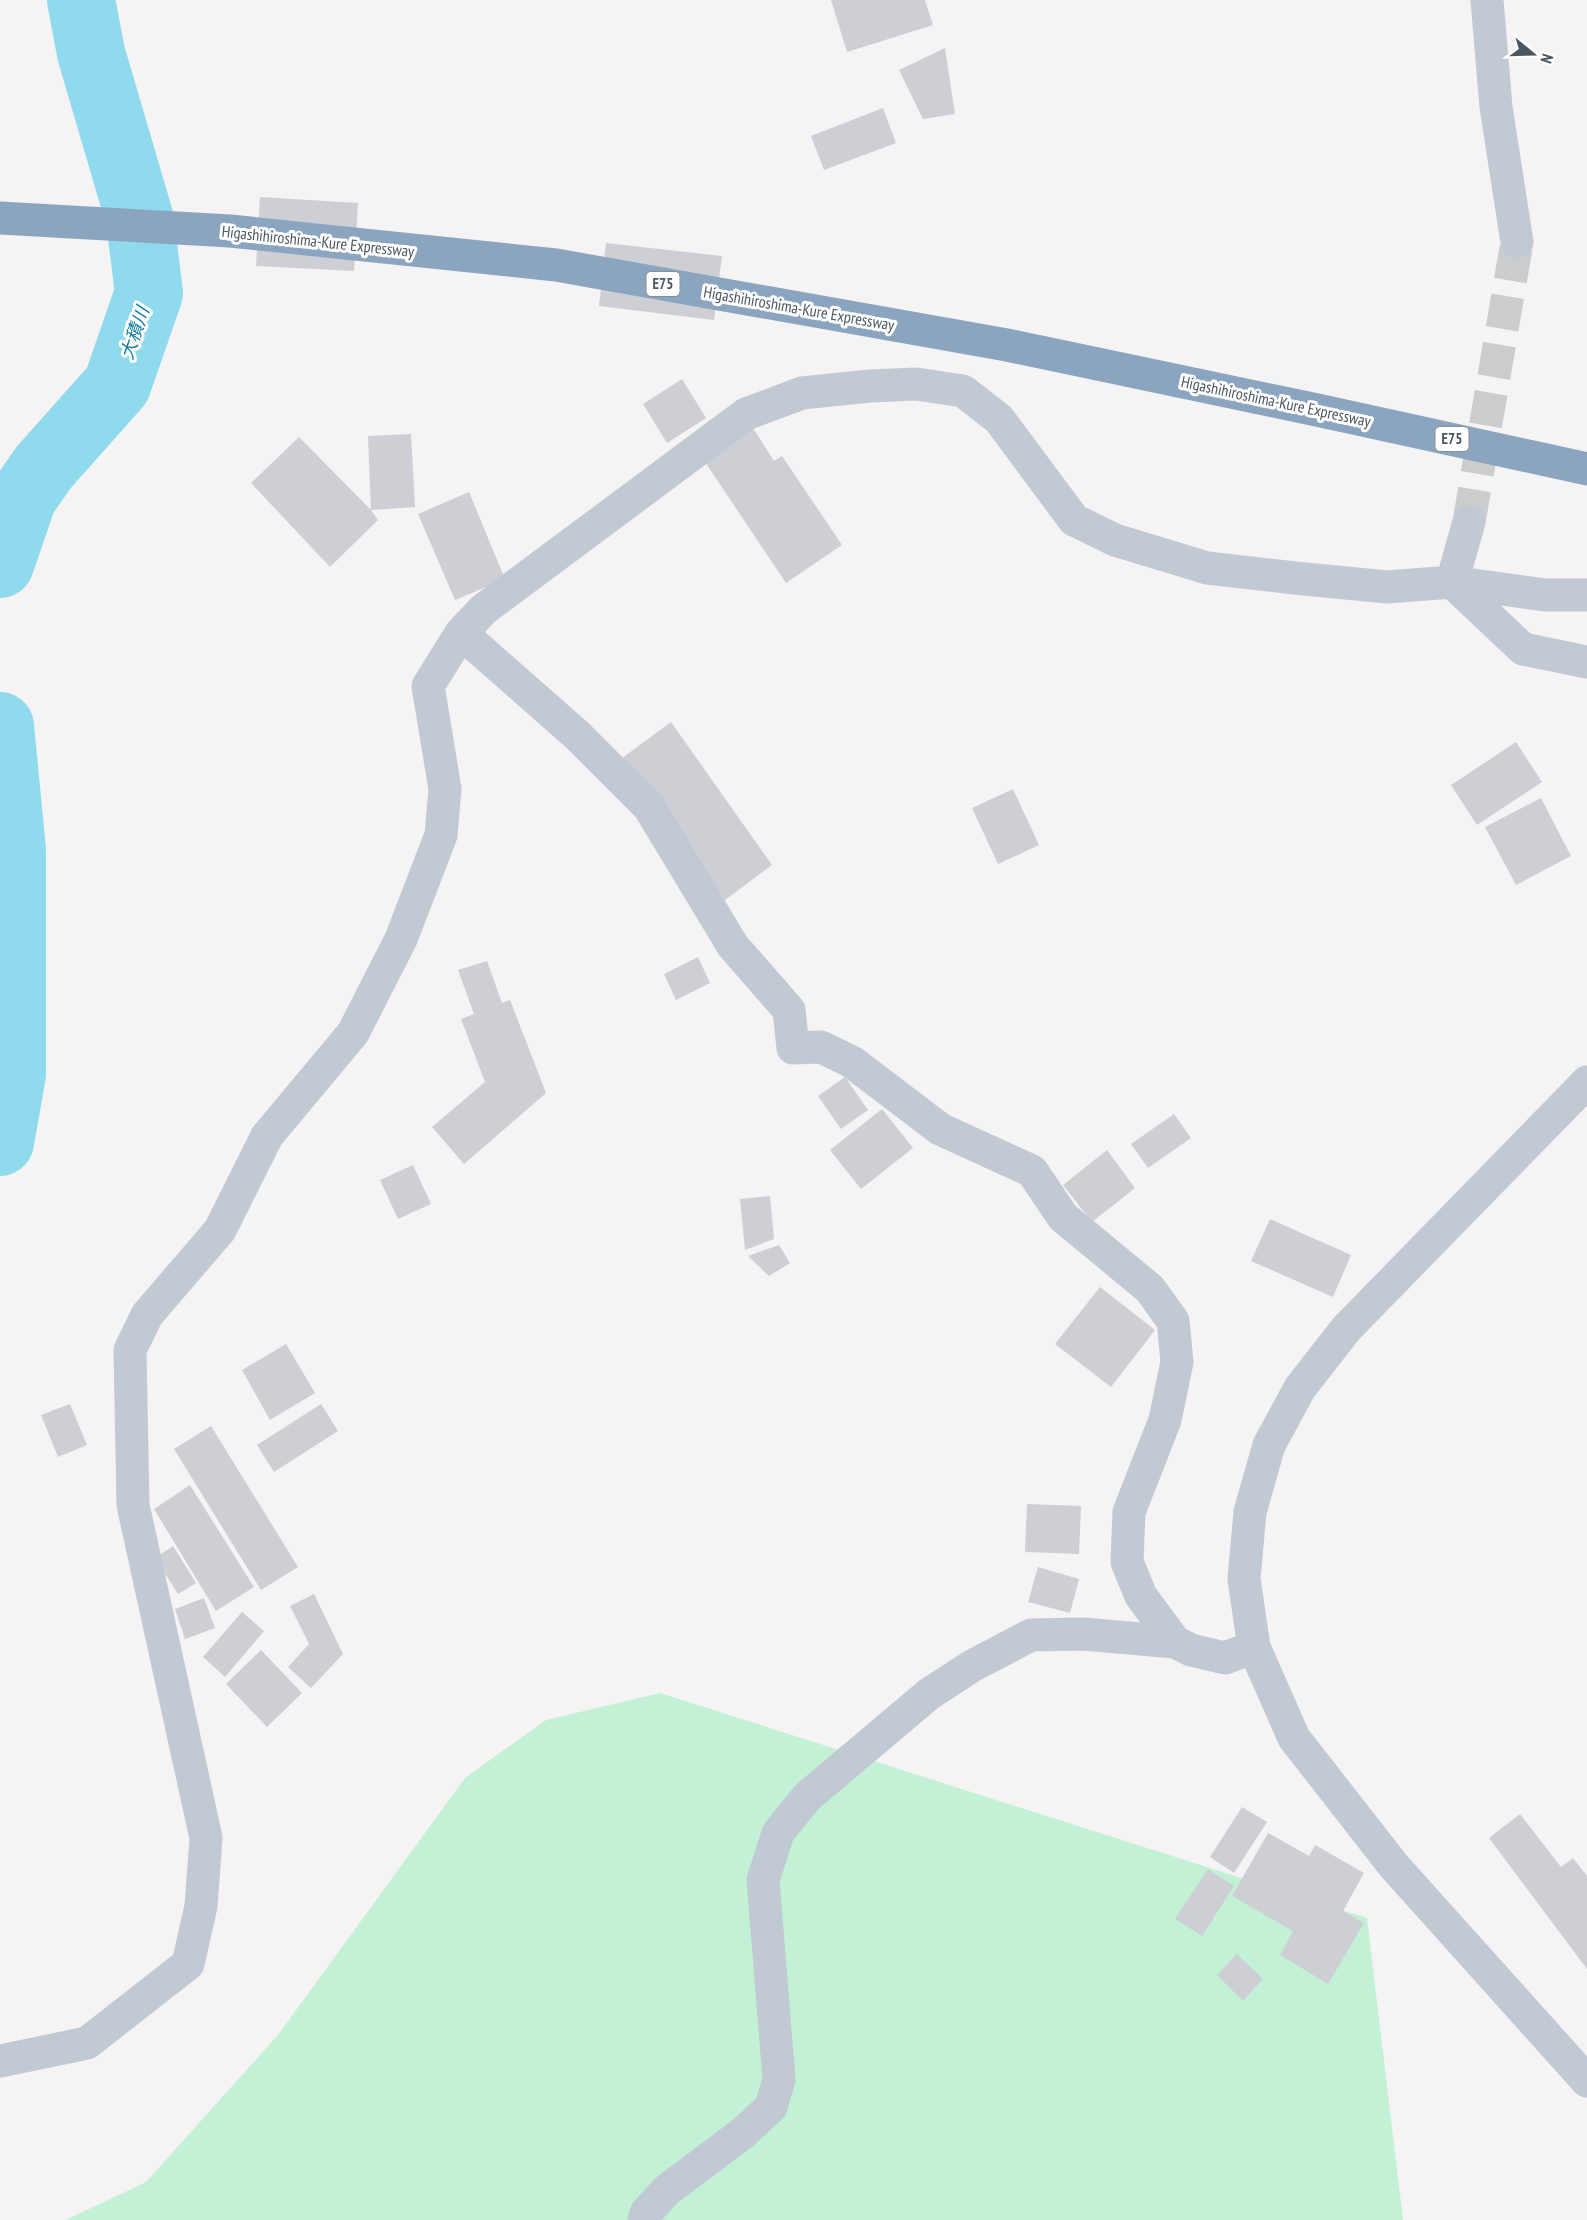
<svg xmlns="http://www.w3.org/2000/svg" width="1587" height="2220" viewBox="0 0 1587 2220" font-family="'PT Sans Narrow','Noto Sans JP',sans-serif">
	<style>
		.green { fill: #c3f1d5 }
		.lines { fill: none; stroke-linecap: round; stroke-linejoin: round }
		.river { stroke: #90daee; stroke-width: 68 }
		.building { fill: #cdcfd5 }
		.minor-tunnel { stroke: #caccce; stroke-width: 33; stroke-dasharray: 33 16; stroke-linecap: butt }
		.minor { stroke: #c1cad2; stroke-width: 33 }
		.motorway { stroke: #8ba5c1; stroke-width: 33 }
		.labels { text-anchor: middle; stroke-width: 6; stroke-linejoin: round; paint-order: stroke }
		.shield { fill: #fff; stroke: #808990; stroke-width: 1.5 }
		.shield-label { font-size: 15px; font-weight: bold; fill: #4a5661 }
		.street-label { font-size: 16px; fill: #4a5661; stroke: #fff }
		.water-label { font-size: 18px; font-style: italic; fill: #0c7c9b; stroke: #fff }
	</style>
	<rect width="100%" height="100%" fill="#f5f3f3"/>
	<path class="green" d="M660 1693 1367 1918 1403 2220H66L146 2182 278 2035 465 1778 546 1720Z"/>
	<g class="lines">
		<path class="river" d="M0 564 23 497 44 467 117 385 149 293 140 220 91 53 81 0
			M0 726 12 850V1074L0 1142"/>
	</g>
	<path class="building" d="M831 0H925L933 25 847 52Z
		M945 48 955 114 923 119 899 70Z
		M883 108 896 143 824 170 811 136Z
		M260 197 358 203 354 271 256 266Z
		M606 243 722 256 714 320 599 306Z
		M682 379 706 418 667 443 643 404Z
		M751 425 774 461 782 456 842 545 786 583 701 456Z
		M411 434 415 507 371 510 368 436Z
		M299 437 371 510 378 520 330 567 251 483Z
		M469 492 505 579 455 600 418 514Z
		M671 722 772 865 717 906 614 764Z
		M1516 742 1542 782 1477 825 1451 785Z
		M1013 789 1039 845 998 864 972 808Z
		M1541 798 1571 856 1516 885 1485 827Z
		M698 957 710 983 676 1000 664 974Z
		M487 961 502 1003 510 1000 546 1093 464 1164 432 1127 485 1082 461 1019 474 1014 458 970Z
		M845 1077 868 1110 841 1129 818 1096Z
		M882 1109 913 1148 861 1189 830 1150Z
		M1174 1114 1191 1138 1148 1168 1131 1144Z
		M1107 1150 1135 1188 1092 1222 1063 1185Z
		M413 1165 431 1204 398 1219 380 1180Z
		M770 1196 774 1239 745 1250 740 1199Z
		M1270 1219 1351 1255 1333 1297 1251 1261Z
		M779 1245 790 1263 769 1276 748 1256Z
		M1100 1287 1155 1330 1111 1387 1055 1344Z
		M286 1344 315 1393 270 1420 242 1370Z
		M70 1404 87 1445 58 1457 41 1415Z
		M321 1404 338 1431 274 1472 257 1445Z
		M211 1426 298 1567 261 1590 174 1449Z
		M190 1485 254 1587 216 1611 154 1509Z
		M1027 1504 1081 1506 1079 1554 1025 1552Z
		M173 1546 196 1583 178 1594 155 1558Z
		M1038 1567 1079 1579 1070 1613 1028 1602Z
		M314 1594 343 1654 311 1688 288 1667 309 1644 290 1606Z
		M204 1598 215 1628 185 1639 175 1609Z
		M242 1612 264 1631 225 1677 203 1657Z
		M261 1650 302 1693 267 1727 226 1684Z
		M1242 1807 1267 1822 1234 1873 1210 1857Z
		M1520 1814 1561 1867 1573 1858 1587 1876V1969L1489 1838Z
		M1268 1833 1309 1856 1315 1845 1364 1873 1343 1911 1364 1923 1328 1984 1280 1955 1293 1931 1232 1896Z
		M1208 1869 1234 1886 1202 1936 1175 1919Z
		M1237 1954 1263 1979 1243 2001 1217 1975Z"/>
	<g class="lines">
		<path class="minor-tunnel" d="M1469 522 1517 242"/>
		<path class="minor" d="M1487 0 1496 107 1517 242
			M1469 522 1452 582 1523 649 1587 662
			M461 633 577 735 649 807 733 946 789 1010 793 1048 821 1047 852 1062 940 1129 1032 1171 1063 1217 1150 1289 1173 1321 1177 1362 1165 1420 1129 1512 1127 1562 1141 1596 1175 1642
			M1587 1082 1346 1329 1300 1388 1269 1445 1250 1512 1244 1579 1254 1647 1294 1738 1394 1866 1587 2081
			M0 2061 87 2043 188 1964 201 1906 206 1838 133 1505 130 1350 147 1315 220 1230 267 1136 353 1033 401 939 441 835 445 789 428 686 461 633 484 609 746 414 802 393 870 386 916 384 963 391 999 419 1074 520 1115 540 1207 568 1295 578 1387 587 1452 582 1545 595H1587
			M644 2220 646 2213 667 2190 743 2133 771 2107 779 2079 763 1880 778 1833 807 1797 929 1694 972 1666 1031 1635 1083 1634 1175 1642 1191 1650 1225 1658 1254 1647"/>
		<path class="motorway" d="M0 218 230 231 556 265 1007 345 1317 410 1587 469"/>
	</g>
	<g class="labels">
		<g class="shield">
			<rect x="646.5" y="272" width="33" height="24" rx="4.5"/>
			<rect x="1435.5" y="427" width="33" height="24" rx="4.5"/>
		</g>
		<g class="shield-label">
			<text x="663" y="289">E75</text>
			<text x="1452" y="444">E75</text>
		</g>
		<g class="street-label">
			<text transform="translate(318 241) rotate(6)" y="6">Higashihiroshima-Kure Expressway</text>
			<text transform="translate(799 308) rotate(10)" y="6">Higashihiroshima-Kure Expressway</text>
			<text transform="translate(1276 401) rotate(12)" y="6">Higashihiroshima-Kure Expressway</text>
		</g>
		<g class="water-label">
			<text transform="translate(135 333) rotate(-71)" y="6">大積川</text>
		</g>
	</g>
	<g transform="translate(1533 54) rotate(109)" stroke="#ffffff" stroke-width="4.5" paint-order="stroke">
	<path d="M0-4.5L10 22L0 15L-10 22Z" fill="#4a5661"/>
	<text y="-9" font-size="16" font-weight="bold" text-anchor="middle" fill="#4a5661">N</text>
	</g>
</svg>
